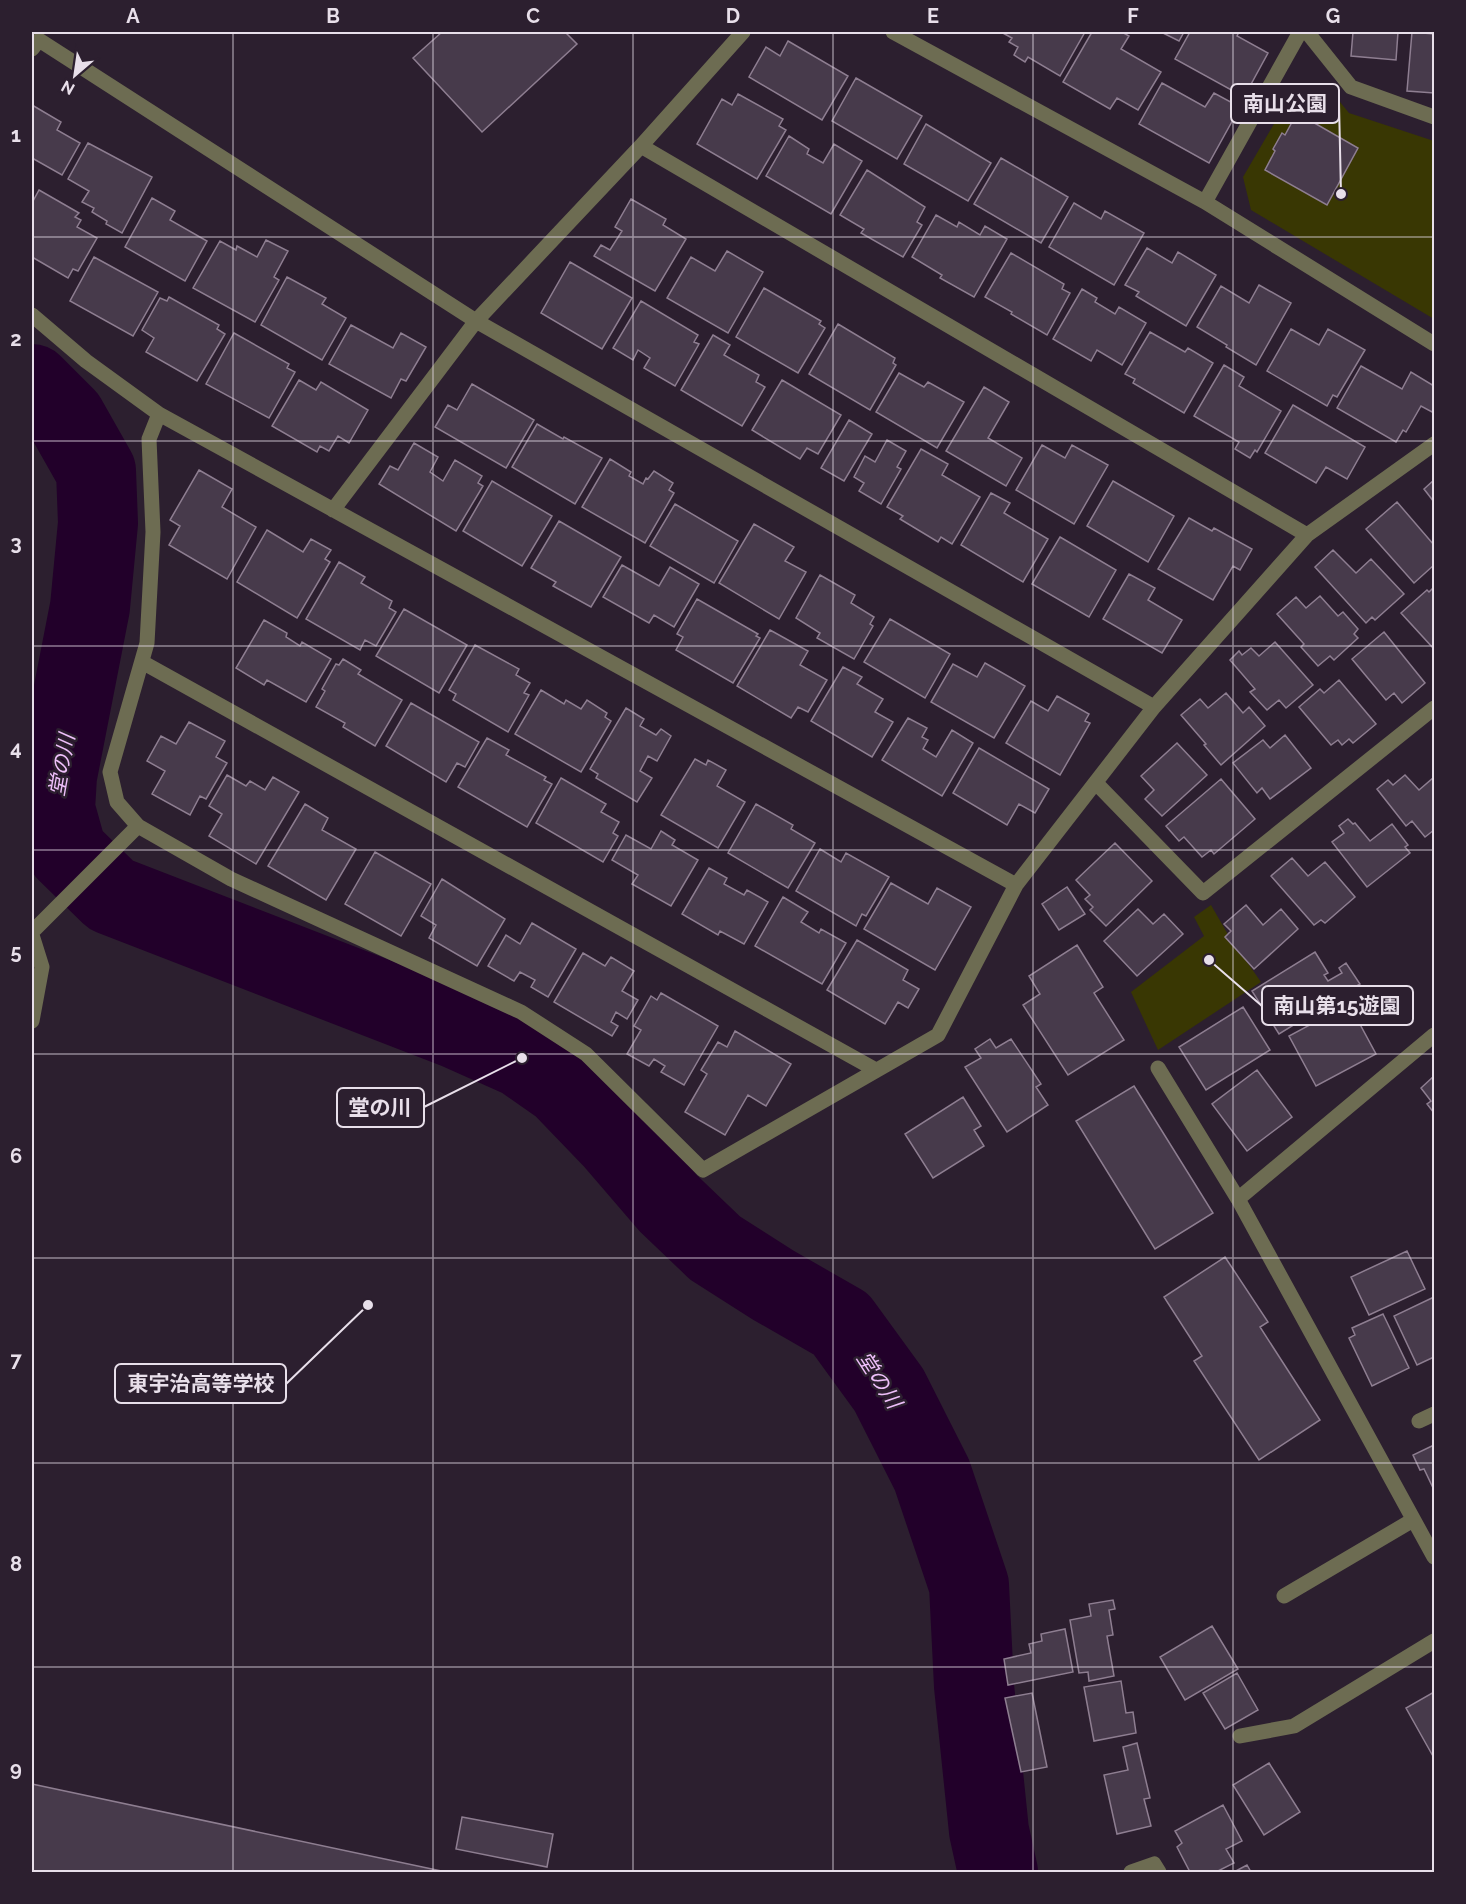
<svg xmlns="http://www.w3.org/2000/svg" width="1466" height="1904" viewBox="0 0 1466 1904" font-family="Raleway,'Noto Sans JP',sans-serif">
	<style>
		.green { fill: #393703 }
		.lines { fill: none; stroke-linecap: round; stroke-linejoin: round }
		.river { stroke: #22002a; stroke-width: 80 }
		.building { fill: #473a4b; stroke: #8e7e91; stroke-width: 1.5 }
		.minor { stroke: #6d6c52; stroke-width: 15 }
		.grid { fill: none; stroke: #e8dfea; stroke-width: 1.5; stroke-opacity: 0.55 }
		.labels { text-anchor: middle; stroke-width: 5; stroke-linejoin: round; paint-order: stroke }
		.water-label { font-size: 21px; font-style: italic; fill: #eebffa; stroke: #2c1f2f }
		.leader { fill: none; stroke: #e8dfea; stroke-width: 2 }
		.callout-dot { fill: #e8dfea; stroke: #2c1f2f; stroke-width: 2 }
		.callout { fill: #2c1f2f; stroke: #e8dfea; stroke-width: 2 }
		.callout-label { font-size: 21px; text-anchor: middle; font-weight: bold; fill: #e8dfea }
		.neatline { fill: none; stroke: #e8dfea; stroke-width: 2 }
		.grid-label { font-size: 20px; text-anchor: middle; font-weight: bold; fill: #e8dfea }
	</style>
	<rect width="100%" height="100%" fill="#2c1f2f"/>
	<path class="green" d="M1327 86 1349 113 1434 141V319L1251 210 1243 177 1295 88Z
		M1211 905 1230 938 1261 982 1158 1050 1131 992 1204 936 1194 917Z"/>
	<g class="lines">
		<path class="river" d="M32 384 66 418 96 471 98 523 90 607 57 776 55 809 67 852 111 895 457 1029 522 1058 562 1086 613 1139 668 1203 715 1248 773 1285 841 1324 889 1390 932 1475 969 1585 974 1686 989 1831 998 1872"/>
	</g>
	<path class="building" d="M442 32H565L577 44 482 132 413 58Z
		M1001 32H1085L1060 76 1028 57 1025 62 1014 55 1018 47 1009 42 1012 38Z
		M1092 32H1122L1129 36 1121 49 1161 72 1138 110 1117 98 1110 109 1063 82Z
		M1161 32H1184L1179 41Z
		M1190 32H1239L1237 36 1268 53 1244 97 1175 59Z
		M1353 32H1398L1396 60 1351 56Z
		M1412 32 1434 34V93L1407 91Z
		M788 41 848 76 822 120 749 77 766 47 780 56Z
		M856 78 922 116 897 159 832 121Z
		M1162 83 1205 107 1214 93 1240 107 1209 163 1139 124Z
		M738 94 783 119 779 126 786 130 757 179 697 144 722 99 732 105Z
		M32 105 61 122 57 130 80 143 62 175 32 158Z
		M1297 113 1358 148 1327 205 1265 170 1275 151 1273 149 1282 133 1285 135Z
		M926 124 991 163 968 201 904 164Z
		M789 136 809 149 807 154 823 163 834 144 862 161 831 214 766 176Z
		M88 143 152 177 122 233 106 224 107 221 92 212 94 208 82 202 89 191 68 179Z
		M1001 158 1068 197 1041 243 974 204Z
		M867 170 925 207 917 222 922 225 903 257 861 233 864 229 840 215Z
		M39 190 79 213 75 217 81 220 77 227 97 238 78 271 73 269 68 278 32 257V203Z
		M152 198 175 211 170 220 207 241 185 281 125 247Z
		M631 199 666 219 663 225 686 239 655 291 594 256 601 245 610 250 622 231 615 227Z
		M1074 203 1101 219 1105 211 1144 233 1114 285 1049 247Z
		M936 215 957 227 959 222 980 235 985 226 1007 239 974 297 940 278 942 275 912 257Z
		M266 240 288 251 274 277 279 280 255 322 193 288 220 241 236 250 237 246 257 257Z
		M1147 248 1172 263 1178 252 1216 275 1186 326 1136 296 1139 292 1125 285Z
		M727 251 763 272 728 333 667 298 691 257 715 271Z
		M1011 253 1064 284 1062 289 1070 293 1047 335 1011 314 1012 312 985 297Z
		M94 257 158 292 133 336 70 301Z
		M570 262 632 298 602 349 541 313Z
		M287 277 326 298 322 304 346 318 322 360 261 325Z
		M1259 285 1291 303 1256 365 1226 347 1227 345 1197 327 1221 286 1249 303Z
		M764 288 821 321 819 324 825 328 798 373 736 337Z
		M1082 289 1097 298 1095 302 1115 314 1119 307 1146 323 1122 365 1097 350 1091 361 1053 339Z
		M169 297 219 325 217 329 225 334 197 381 146 352 154 338 142 330 160 298 167 301Z
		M641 301 698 335 694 342 699 344 675 386 644 368 650 358 638 350 633 360 613 348Z
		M838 324 895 358 893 363 896 365 870 410 809 374Z
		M351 325 393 348 401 333 426 347 406 381 401 379 391 398 329 364Z
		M1291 329 1319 345 1328 329 1365 350 1337 397 1333 395 1327 406 1267 371Z
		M1150 332 1185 352 1188 348 1213 363 1184 413 1133 383 1135 379 1125 374Z
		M234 333 289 364 287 368 295 372 269 418 206 384Z
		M713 335 730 345 724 355 759 375 756 382 765 387 742 426 681 390Z
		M1224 365 1244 377 1239 386 1281 411 1257 452 1255 450 1250 458 1235 449 1239 442 1194 416Z
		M1361 366 1402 389 1411 372 1434 386V408L1432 412 1421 406 1406 432 1403 430 1396 442 1337 408Z
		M899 373 924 387 928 382 964 402 937 448 876 412Z
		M299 380 316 390 321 382 368 410 349 443 338 436 329 451 320 446 317 452 272 426Z
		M782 380 841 415 818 454 807 448 800 459 752 430Z
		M472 384 534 420 506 468 435 427 448 405 457 410Z
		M984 387 1009 402 988 438 1022 458 1006 486 946 451Z
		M1293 405 1365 447 1347 479 1326 467 1316 483 1265 453Z
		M849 420 872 434 844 481 821 468Z
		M537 424 563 439 564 437 602 458 575 504 512 467Z
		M887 440 906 451 897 467 901 469 881 504 859 491 864 483 854 477 865 456 875 462Z
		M414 443 438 457 430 472 443 481 455 460 482 476 478 483 483 486 456 531 379 484 390 466 398 470Z
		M1042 445 1065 458 1072 445 1108 465 1074 524 1016 490Z
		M921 449 948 464 942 475 980 497 952 544 941 537 938 542 900 519 903 516 887 507Z
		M610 459 631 472 629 476 643 484 646 478 648 479 654 471 673 483 669 490 674 493 645 543 582 507Z
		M199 470 232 489 222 507 256 527 227 579 169 545 180 526 170 520Z
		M1434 480V502L1424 489Z
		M492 481 552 516 522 566 463 531Z
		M1113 481 1174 516 1148 562 1087 526Z
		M991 493 1010 503 1004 513 1048 539 1023 582 961 545Z
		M1397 502 1434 545V565L1414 583 1366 529Z
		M675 504 738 541 714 583 650 546Z
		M1189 518 1212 531 1214 528 1252 549 1240 570 1233 566 1213 600 1158 569Z
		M559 521 621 557 591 607 553 586 556 582 531 568Z
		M754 524 794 547 785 561 806 572 779 619 719 583Z
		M267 530 303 552 311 539 331 550 325 559 330 562 297 618 237 582Z
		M1060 537 1116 570 1089 617 1032 584Z
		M1333 550 1356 573 1371 559 1404 594 1375 620 1372 617 1366 623 1315 567Z
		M339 562 365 577 361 583 392 601 389 608 396 612 376 646 365 640 360 650 306 619Z
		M622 565 659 586 670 567 699 584 674 627 654 615 649 623 603 597Z
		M1129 574 1155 588 1148 600 1182 620 1162 653 1103 619Z
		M820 575 855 595 851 603 874 617 870 624 873 626 854 659 817 638 820 633 796 618Z
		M1433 588 1434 590V649L1401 613 1427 590 1429 592Z
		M1320 596 1338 616 1343 612 1358 629 1354 634 1358 638 1334 660 1330 656 1318 666 1301 647 1304 644 1277 614 1296 597 1306 608Z
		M697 599 758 634 756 636 760 638 733 683 676 650 683 637 677 634Z
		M404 609 467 645 439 693 376 656Z
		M890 619 950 654 925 698 864 662Z
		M264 620 287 633 286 637 300 646 302 642 331 659 306 702 267 680 264 685 236 668Z
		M770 630 808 651 800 665 827 680 808 712 798 707 791 718 737 686Z
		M1384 632 1425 683 1402 703 1394 693 1386 700 1352 659Z
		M1275 642 1313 685 1286 708 1279 700 1267 710 1250 692 1255 689 1230 660 1239 651 1242 655 1251 648 1259 656Z
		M475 645 519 669 516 675 530 683 524 693 529 695 508 732 453 700 456 694 449 690Z
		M343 659 361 670 358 674 402 700 375 746 343 727 345 723 316 707 325 691 322 689 336 664 339 665Z
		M985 663 1025 686 994 738 931 702 953 664 977 677Z
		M843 667 862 677 857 684 883 699 875 712 893 722 872 757 811 721Z
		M1339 680 1376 724 1353 743 1349 739 1342 745 1338 740 1331 745 1299 707 1320 689 1324 693Z
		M541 690 564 704 566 700 581 709 587 700 607 713 605 717 611 721 581 772 515 734Z
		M1226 693 1243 713 1249 707 1265 726 1221 765 1204 745 1206 744 1181 715 1200 699 1208 708Z
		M1057 696 1089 714 1085 721 1090 723 1060 775 1006 743 1031 701 1048 711Z
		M411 703 479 742 465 767 457 763 446 782 386 746Z
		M626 708 644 719 640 726 656 735 661 729 671 736 657 761 648 756 640 771 652 778 637 802 596 778 598 774 590 769Z
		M908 718 927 728 922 737 928 740 923 749 936 757 952 730 973 743 942 796 882 760Z
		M189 722 225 741 216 757 227 763 206 799 200 796 190 815 152 794 165 771 147 761 161 736 176 744Z
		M1285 735 1311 768 1270 799 1262 788 1257 793 1233 763 1263 740 1270 748Z
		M487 738 509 750 506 755 546 777 544 780 552 784 527 827 458 787Z
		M1177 743 1207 775 1162 816 1145 799 1154 790 1141 776Z
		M979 748 1049 789 1035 813 1019 804 1007 825 953 793Z
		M695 759 706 765 708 760 726 770 717 786 745 802 718 848 661 815Z
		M227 775 246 786 250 781 265 790 273 777 299 792 256 864 209 836 222 814 209 806Z
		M1405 775 1419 790 1433 778 1434 780V830L1425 837 1412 821 1406 826 1377 789 1388 780 1393 785Z
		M561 778 606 804 601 812 619 822 613 833 618 836 603 862 536 823Z
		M1221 779 1255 819 1214 854 1211 850 1202 857 1184 837 1179 841 1166 826Z
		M305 804 328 818 322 830 356 849 326 900 268 866Z
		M756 804 793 825 791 829 815 843 788 888 728 853Z
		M1348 819 1353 824 1355 823 1370 841 1392 824 1408 845 1405 847 1410 853 1367 887 1332 842 1344 833 1339 826Z
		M661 831 675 840 672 845 698 860 671 906 632 884 638 875 612 860 626 835 651 849Z
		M1115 843 1152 881 1106 926 1090 910 1093 907 1085 899 1090 895 1076 880Z
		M820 849 841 862 846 853 889 877 866 916 862 914 856 926 796 891Z
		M375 852 431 884 401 936 345 904Z
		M1292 858 1308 876 1325 862 1355 897 1325 923 1321 920 1314 925 1271 876Z
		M709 868 727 878 724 884 744 895 747 890 768 902 744 944 720 931 718 935 682 914Z
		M442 879 505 919 477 966 429 938 436 925 421 916Z
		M891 883 928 904 937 888 971 907 935 970 864 929Z
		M1067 887 1085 914 1059 930 1042 904Z
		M783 897 808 912 801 922 819 933 821 929 846 943 822 984 755 946Z
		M1246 905 1263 925 1281 909 1298 929 1254 969 1225 937 1231 931 1224 924Z
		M1138 909 1153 924 1164 914 1183 934 1137 976 1104 941Z
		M532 923 576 949 548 997 531 987 535 980 520 972 514 981 488 966 506 935 520 944Z
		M857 940 908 970 903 980 919 989 908 1008 898 1002 885 1024 827 990Z
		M1077 945 1103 987 1094 993 1124 1040 1068 1075 1023 1005 1040 994 1029 976Z
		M1315 952 1328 973 1324 975 1328 981 1342 973 1339 968 1346 963 1360 984 1279 1034 1252 991Z
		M583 953 605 966 611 957 634 971 622 991 638 1000 627 1019 616 1012 611 1022 618 1026 612 1036 554 1002Z
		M661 993 718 1026 684 1085 661 1072 665 1066 654 1059 649 1066 627 1054 641 1030 634 1026 651 996 657 1000Z
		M1349 1004 1376 1054 1316 1086 1289 1036Z
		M1243 1007 1270 1050 1206 1090 1179 1047Z
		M735 1031 791 1064 766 1106 748 1095 725 1135 685 1112 707 1074 701 1070 718 1042 727 1047Z
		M990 1039 996 1048 1011 1039 1041 1084 1036 1087 1048 1105 1007 1132 965 1067 981 1058 975 1049Z
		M1257 1070 1292 1117 1247 1151 1212 1104Z
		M1434 1076V1113L1427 1104 1431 1101 1421 1088Z
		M1134 1086 1213 1213 1155 1249 1076 1121Z
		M963 1097 981 1126 974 1130 984 1146 933 1178 905 1134Z
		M1407 1251 1425 1289 1369 1315 1351 1277Z
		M1225 1257 1268 1322 1260 1327 1320 1420 1259 1460 1194 1361 1202 1356 1164 1297Z
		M1434 1297V1357L1417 1365 1394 1316Z
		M1383 1314 1409 1368 1372 1386 1349 1338 1355 1335 1352 1328Z
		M1434 1445V1490L1424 1469 1420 1470 1413 1455Z
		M1113 1600 1115 1609 1109 1610 1113 1635 1107 1636 1114 1676 1089 1681 1088 1672 1079 1673 1070 1620 1091 1616 1089 1604Z
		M1212 1626 1238 1669 1185 1700 1160 1657Z
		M1065 1629 1073 1672 1008 1685 1004 1659 1031 1653 1029 1644 1042 1641 1041 1634Z
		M1237 1673 1258 1710 1225 1729 1203 1693Z
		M1121 1681 1126 1713 1133 1712 1136 1733 1094 1741 1084 1687Z
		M1434 1692V1758L1406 1708Z
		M1032 1693 1047 1767 1021 1772 1005 1698Z
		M1137 1743 1150 1798 1144 1799 1151 1826 1117 1834 1104 1775 1128 1770 1123 1747Z
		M1269 1763 1300 1812 1264 1835 1233 1785Z
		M32 1784 446 1872H32Z
		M1223 1805 1242 1841 1226 1849 1234 1863 1216 1872H1190L1177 1847 1182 1843 1175 1831Z
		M462 1817 553 1834 547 1867 456 1849Z
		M1247 1865 1251 1872H1234Z"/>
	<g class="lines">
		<path class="minor" d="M893 32 1205 202 1300 32
			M1307 32 1351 87 1434 117
			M32 49 39 40 476 321 1154 707
			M641 146 1307 535
			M1205 202 1434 344
			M32 315 86 361 159 414 1016 885
			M159 414 149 439 153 532 147 643 110 772 117 802 138 826 231 879 521 1012 586 1054 703 1170 938 1035 1016 885 1154 707 1307 535 1434 444
			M333 510 476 321 641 146 743 32
			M142 662 876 1070
			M1096 783 1203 893 1434 708
			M32 932 138 826
			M32 935 42 967 32 1021
			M1158 1068 1238 1199 1434 1557
			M1238 1199 1434 1035
			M1419 1421 1434 1414
			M1284 1596 1413 1520
			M1240 1736 1294 1726 1434 1641
			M1131 1872 1154 1864 1159 1872"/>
	</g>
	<path class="grid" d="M233 32V1872M433 32V1872M633 32V1872M833 32V1872M1033 32V1872M1233 32V1872M32 237H1434M32 441H1434M32 646H1434M32 850H1434M32 1054H1434M32 1258H1434M32 1463H1434M32 1667H1434"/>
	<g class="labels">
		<g class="water-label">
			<text transform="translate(62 765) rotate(-80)" y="7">堂の川</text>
			<text transform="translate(879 1380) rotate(57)" y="7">堂の川</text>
		</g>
	</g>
	<path class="leader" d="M1341 194L1339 103M1209 960L1262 1006M522 1058L424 1107M368 1305L286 1384"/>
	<g class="callout-dot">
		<circle cx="1341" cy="194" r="6"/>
		<circle cx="1209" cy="960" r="6"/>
		<circle cx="522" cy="1058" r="6"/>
		<circle cx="368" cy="1305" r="6"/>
	</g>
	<g class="callout">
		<rect x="1231" y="84" width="108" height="39" rx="6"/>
		<rect x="1262" y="986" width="151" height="39" rx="6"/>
		<rect x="337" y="1088" width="87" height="39" rx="6"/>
		<rect x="115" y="1364" width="171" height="39" rx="6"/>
	</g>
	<g class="callout-label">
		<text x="1285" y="111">南山公園</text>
		<text x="1337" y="1013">南山第15遊園</text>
		<text x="380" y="1115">堂の川</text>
		<text x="201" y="1391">東宇治高等学校</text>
	</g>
	<rect width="1466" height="1904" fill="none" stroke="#2c1f2f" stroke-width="66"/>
	<g transform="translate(75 75) rotate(209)" stroke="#2c1f2f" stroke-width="4.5" paint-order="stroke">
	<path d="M0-4.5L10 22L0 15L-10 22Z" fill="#e8dfea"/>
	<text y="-9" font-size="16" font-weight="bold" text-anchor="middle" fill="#e8dfea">N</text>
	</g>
	<rect x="33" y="33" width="1400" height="1838" class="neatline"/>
	<g class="grid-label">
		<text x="133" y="23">A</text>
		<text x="333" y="23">B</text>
		<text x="533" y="23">C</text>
		<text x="733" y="23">D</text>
		<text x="933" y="23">E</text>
		<text x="1133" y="23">F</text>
		<text x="1333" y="23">G</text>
		<text x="16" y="142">1</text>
		<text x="16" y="346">2</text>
		<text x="16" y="550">3</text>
		<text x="16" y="755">4</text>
		<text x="16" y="959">5</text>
		<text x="16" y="1163">6</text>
		<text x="16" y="1367">7</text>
		<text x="16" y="1571">8</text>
		<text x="16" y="1776">9</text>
	</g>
</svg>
